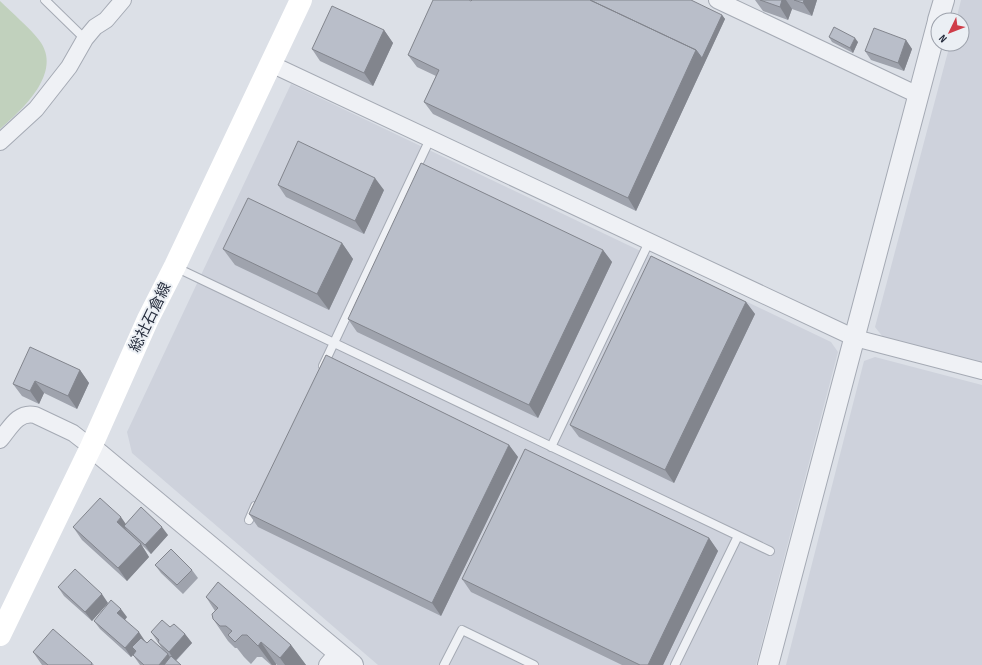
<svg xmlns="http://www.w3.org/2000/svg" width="982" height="665" viewBox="0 0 982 665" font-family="'Sofia Sans Condensed','Noto Sans JP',sans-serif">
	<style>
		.built { fill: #ced2dc }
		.green { fill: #c1d1bd }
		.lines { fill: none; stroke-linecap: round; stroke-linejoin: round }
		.service-casing { stroke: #a5aab4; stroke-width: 10 }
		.minor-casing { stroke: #a5aab4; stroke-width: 18 }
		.tertiary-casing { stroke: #a5aab4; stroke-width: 22 }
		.service { stroke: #eff1f5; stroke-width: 8 }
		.minor { stroke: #eff1f5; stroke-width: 16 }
		.tertiary { stroke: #eff1f5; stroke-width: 20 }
		.secondary { stroke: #fff; stroke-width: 22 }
		.wall { fill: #9fa3ad }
		.shaded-wall { fill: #82858d }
		.building { fill: #b9bec9; stroke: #82858d }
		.labels { text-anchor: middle; stroke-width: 4; stroke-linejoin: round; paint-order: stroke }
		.street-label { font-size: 15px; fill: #262d3d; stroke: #ebeff4 }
	</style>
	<rect width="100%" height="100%" fill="#dce0e7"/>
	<path class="built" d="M961 0H982V363L883 337 875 327 950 44H962V20H956Z
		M291 84 831 342 838 352 756 665H378L132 453 127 432Z
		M875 357 982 385V665H786L864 361Z"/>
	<path class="green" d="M0 1C13 14 28 26 39 40 64 72 22 110 0 129Z"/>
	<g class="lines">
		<g class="service-casing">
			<path id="service" d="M45 0 85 39
				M175 267 770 551
				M323 366 430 139
				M551 447 649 242
				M249 520 255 506
				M444 665 462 630 534 665
				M675 665 738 536"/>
		</g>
		<g class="minor-casing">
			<path id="minor" d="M717 0 918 95
				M271 64 855 338 982 371
				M0 142 36 109 69 67 85 39 95 27 106 20 123 0
				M0 440C10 428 18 411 35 415L73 433 91 447
				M327 665 338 652"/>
		</g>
		<g class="tertiary-casing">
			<path id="tertiary" d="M938 20 944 0
				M91 447 353 665
				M768 665 938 21"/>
		</g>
		<use href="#service" class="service"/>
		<use href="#minor" class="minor"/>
		<use href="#tertiary" class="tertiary"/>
		<path class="secondary" d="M0 635 91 447 148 319 175 266 301 0"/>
	</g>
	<path class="wall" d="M755 0H817L812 16 792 9 788 20 763 11Z
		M471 1 722 15 725 19 636 211 433 114 424 102 436 76 417 67 408 55Z
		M384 30 393 43 373 86 320 61 312 49Z
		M829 37 858 42 853 53 832 42Z
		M906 40 912 49 904 71 871 60 865 51Z
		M278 185 384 190 364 234 286 197Z
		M342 243 353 259 329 310 235 265 223 249Z
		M603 250 612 262 538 418 357 332 348 319Z
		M746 302 755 314 674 483 579 437 570 425Z
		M80 370 89 383 77 409 44 393 39 404 22 396 13 384Z
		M509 445 518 457 441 616 258 527 249 514Z
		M126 524 168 535 151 554 138 541 141 544 149 557 127 581 82 540 73 527Z
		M709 538 718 551 663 665H622L471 592 462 579Z
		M155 565 192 570 198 578 183 594 161 573Z
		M58 587 108 603 92 621 64 596Z
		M206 597 291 645 306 665H277L276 664V665H271L262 657H257L251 664 244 657 237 648H235L228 641 213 619 215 611Z
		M127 617 125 620 147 643 163 650 151 632 170 627 185 634 192 643 176 661 181 665H140L133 655 136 652 131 657 100 629 94 621Z
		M33 652 92 663 94 665H42Z"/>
	<path class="shaded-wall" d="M782 0H786L792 9 788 20 780 7Z
		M804 0H817L812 16 803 3Z
		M722 15 725 19 636 211 628 198 696 50Z
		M384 30 393 43 373 86 364 73Z
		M855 38 858 42 853 53 850 48Z
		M906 40 912 49 904 71 898 63Z
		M375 178 384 190 364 234 355 221Z
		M342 243 353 259 329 310 317 294Z
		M603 250 612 262 538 418 529 405Z
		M746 302 755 314 674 483 665 470Z
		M80 370 89 383 77 409 68 396Z
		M35 381 44 393 39 404 30 391Z
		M509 445 518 457 441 616 432 603Z
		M121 517 130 530 124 526 128 532 126 535 117 522Z
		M162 527 168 535 151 554 145 545Z
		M709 538 718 551 663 665H648Z
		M141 544 149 557 127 581 118 568Z
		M102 594 108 603 92 621 85 612Z
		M121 609 127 617 123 622 117 613Z
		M139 632 145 641 136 651 132 647 136 652 131 657 125 648Z
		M185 634 192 643 175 661 169 652Z
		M261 642 276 664V665H272L258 646Z
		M291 645 306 665H285L280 658Z
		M168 654 174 663 173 665H159Z"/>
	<path class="building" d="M433 0H469L471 1 472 0H590L696 50 628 198 424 102 439 70 408 55Z
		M590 0H691L722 15 702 58 696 50Z
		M760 0H782L780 7Z
		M794 0H804L803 3Z
		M332 6 384 30 364 73 312 49Z
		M834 27 855 38 850 48 829 37Z
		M874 28 906 40 898 63 865 51Z
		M298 141 375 178 355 221 278 185Z
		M421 163 603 250 529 405 348 319Z
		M248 198 342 243 317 294 223 249Z
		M651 256 746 302 665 470 570 425Z
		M30 347 80 370 68 396 35 381 30 391 13 384Z
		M326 355 509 445 432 603 249 514Z
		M525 449 709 538 648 665H640L462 579Z
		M100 498 121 517 117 522 141 544 118 568 73 527Z
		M141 507 162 527 145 545 124 526Z
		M171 549 192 570 177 585 155 565Z
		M75 569 102 594 85 612 58 587Z
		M218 582 291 645 280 658 261 642 258 646 247 635H242L235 642 228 635 232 631 226 626H220L213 619 212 614 218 608 206 597Z
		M111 600 121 609 117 613 139 632 125 648 94 621Z
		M162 620 170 627 174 624 185 634 169 652 158 642 159 640 151 632Z
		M53 629 92 663 91 665H48L33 652Z
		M141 638 147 643 151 639 168 654 159 665H144L133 655 136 651 132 647Z
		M171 656 181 665H164Z"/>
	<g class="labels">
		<g class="street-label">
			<text transform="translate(150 317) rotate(-64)" y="5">総社石倉線</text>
		</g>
	</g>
	<g transform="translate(950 32) rotate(227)"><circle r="19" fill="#ebeff4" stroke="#9ca1ab"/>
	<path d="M0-3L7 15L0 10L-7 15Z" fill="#cf3d49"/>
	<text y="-6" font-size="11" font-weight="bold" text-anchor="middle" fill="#262d3d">N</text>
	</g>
</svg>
